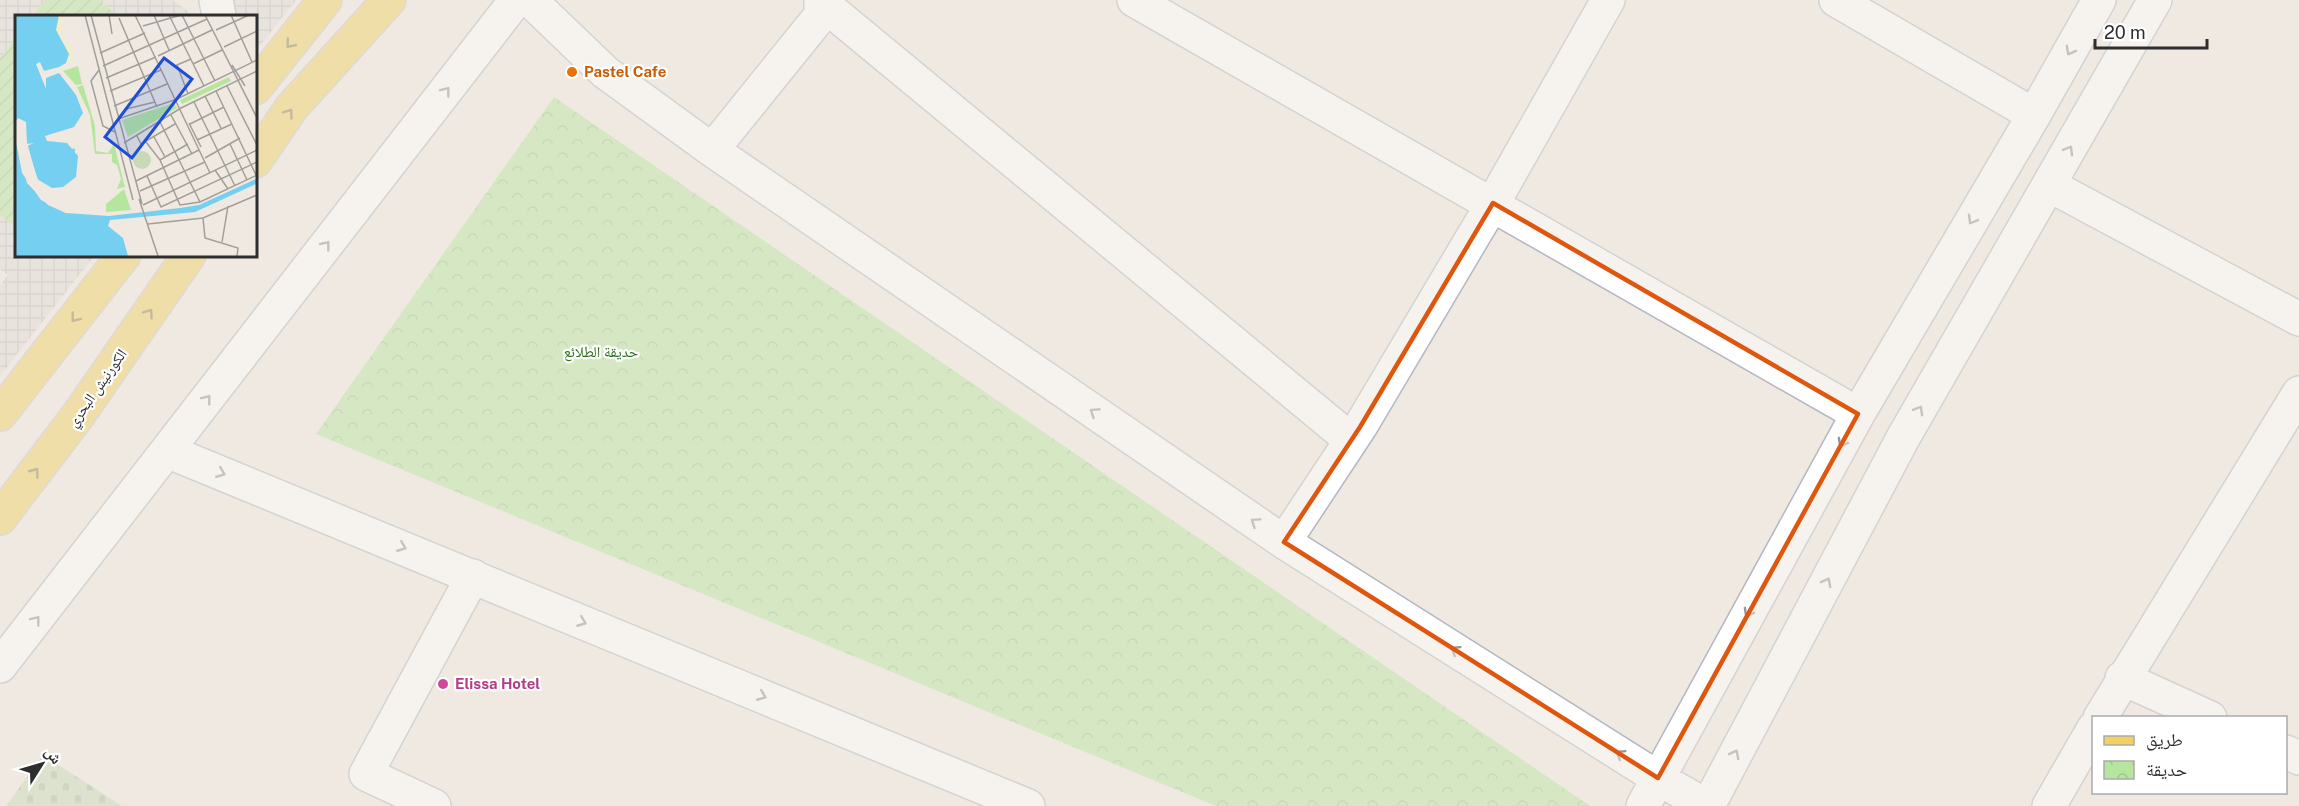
<svg xmlns="http://www.w3.org/2000/svg" width="2299" height="806" viewBox="0 0 2299 806" font-family="'Public Sans','Noto Naskh Arabic',sans-serif">
	<style>
		.cemetery { fill: url(#cemetery-stones) }
		.park { fill: url(#park-crowns) }
		.garden { fill: url(#garden-furrows) }
		.plaza { fill: url(#plaza-grid) }
		.lines { fill: none; stroke-linecap: round; stroke-linejoin: round }
		.minor-casing { stroke: #b4b7c1; stroke-width: 36 }
		.major-casing { stroke: #c9c9c9; stroke-width: 36 }
		.minor { stroke: #fff; stroke-width: 33 }
		.major { stroke: #f2d163; stroke-width: 33 }
		.oneway { stroke: #908048 }
		.oneway2 { stroke: #969696 }
		.marked { fill: none; stroke: #df570e; stroke-width: 4.5; stroke-linejoin: round }
		.food-dot { fill: #e8710a; stroke: #fff; stroke-width: 2 }
		.hotel-dot { fill: #d1479c; stroke: #fff; stroke-width: 2 }
		.labels { text-anchor: middle; stroke-width: 4.5; stroke-linejoin: round; paint-order: stroke }
		.food-label { font-size: 15px; font-weight: bold; fill: #c56008; stroke: #fff; text-anchor: start }
		.park-label { font-size: 15px; fill: #2c6e1b; stroke: #fff }
		.street-label { font-size: 15px; fill: #2e2e2e; stroke: #fff }
		.hotel-label { font-size: 15px; font-weight: bold; fill: #b23c85; stroke: #fff; text-anchor: start }
		.inset-river { fill: none; stroke: #75cff0; stroke-width: 3 }
		.inset-road { fill: none; stroke: #a29e99; stroke-width: 1.5 }
		.view { fill: #1d4ed8; fill-opacity: 0.15; stroke: #1d4ed8; stroke-width: 3 }
		.inset-edge { fill: none; stroke: #2e2e2e; stroke-width: 3 }
	</style>
	<defs>
		<pattern id="cemetery-stones" width="16" height="16" patternUnits="userSpaceOnUse" patternTransform="scale(1.5)"><rect width="16" height="16" fill="#c8d9b8"/><path d="M2 7V4a2 2 0 0 1 4 0v3zM10 15v-3a2 2 0 0 1 4 0v3z" fill="#acbb9e"/></pattern>
		<pattern id="park-crowns" width="20" height="18" patternUnits="userSpaceOnUse" patternTransform="scale(1.5)"><rect width="20" height="18" fill="#b6e59e"/><path d="M2 6a3 3 0 1 1 6 0M12 15a3 3 0 1 1 6 0" fill="none" stroke="#9dc588"/></pattern>
		<pattern id="garden-furrows" width="10" height="10" patternUnits="userSpaceOnUse" patternTransform="scale(1.5)"><rect width="10" height="10" fill="#b6e59e"/><path d="M-1 1l2-2M0 10L10 0M9 11l2-2" fill="none" stroke="#9dc588"/></pattern>
		<pattern id="plaza-grid" width="8" height="8" patternUnits="userSpaceOnUse" patternTransform="scale(1.5)"><rect width="8" height="8" fill="#dfdcd8"/><path d="M0 4h8M4 0v8" fill="none" stroke="#c0bdba"/></pattern>
	</defs>
	<rect width="100%" height="100%" fill="#efe9e1"/>
	<path class="cemetery" d="M43 755 122 806H6Z"/>
	<path class="park" d="M554 97 1590 806H1216L316 434Z"/>
	<path class="garden" d="M45 0H99L119 16H32Z
		M16 37V228L0 215V58Z"/>
	<path class="plaza" d="M0 0H45L32 16H16V37L0 58Z
		M99 0H173L194 16H119Z
		M218 0H296L255 52V16H219Z
		M0 215 16 228V255H95L0 376V285L8 275 0 269Z"/>
	<g class="lines">
		<g class="minor-casing">
			<path id="minor" d="M216 0 219 16
				M530 0 605 72 712 150 1284 542 1658 778 1706 806
				M1134 0 1858 414
				M1836 0 2034 115
				M821 2 1351 440
				M712 150 821 15V0
				M2049 185 2299 319
				M167 451 1028 806
				M1284 542 1360 427 1493 203 1608 0
				M0 666 516 0
				M2122 678 2210 718
				M2100 718 2299 393
				M2286 752 2299 758
				M434 806 366 774 473 576
				M1643 806 1858 414 2034 115 2099 0
				M1708 806 1903 438 2155 0
				M2049 806 2094 728"/>
		</g>
		<g class="major-casing">
			<path id="major" d="M255 88 325 0
				M255 161 292 107 389 0
				M0 414 124 255
				M0 518 79 414 189 255"/>
		</g>
		<use href="#minor" class="minor"/>
		<use href="#major" class="major"/>
	</g>
	<defs><path id="oneway-chevron" d="M-2-3.5L2.5 0L-2 3.5" fill="none" stroke-width="1.6" stroke-linecap="round" stroke-linejoin="round" transform="scale(1.5)"/></defs>
	<g class="oneway">
		<use href="#oneway-chevron" transform="translate(290 44) rotate(129)"/>
		<use href="#oneway-chevron" transform="translate(289 113) rotate(-54)"/>
		<use href="#oneway-chevron" transform="translate(149 313) rotate(-55)"/>
		<use href="#oneway-chevron" transform="translate(75 318) rotate(128)"/>
		<use href="#oneway-chevron" transform="translate(35 472) rotate(-53)"/>
	</g>
	<g class="oneway2">
		<use href="#oneway-chevron" transform="translate(2070 51) rotate(119)"/>
		<use href="#oneway-chevron" transform="translate(446 91) rotate(-52)"/>
		<use href="#oneway-chevron" transform="translate(2069 150) rotate(-60)"/>
		<use href="#oneway-chevron" transform="translate(1972 220) rotate(120)"/>
		<use href="#oneway-chevron" transform="translate(326 245) rotate(-52)"/>
		<use href="#oneway-chevron" transform="translate(207 399) rotate(-52)"/>
		<use href="#oneway-chevron" transform="translate(1919 410) rotate(-60)"/>
		<use href="#oneway-chevron" transform="translate(1094 412) rotate(-146)"/>
		<use href="#oneway-chevron" transform="translate(1842 443) rotate(119)"/>
		<use href="#oneway-chevron" transform="translate(221 473) rotate(22)"/>
		<use href="#oneway-chevron" transform="translate(1255 522) rotate(-146)"/>
		<use href="#oneway-chevron" transform="translate(402 547) rotate(22)"/>
		<use href="#oneway-chevron" transform="translate(1827 582) rotate(-62)"/>
		<use href="#oneway-chevron" transform="translate(1748 613) rotate(119)"/>
		<use href="#oneway-chevron" transform="translate(36 620) rotate(-52)"/>
		<use href="#oneway-chevron" transform="translate(582 622) rotate(22)"/>
		<use href="#oneway-chevron" transform="translate(1455 650) rotate(-148)"/>
		<use href="#oneway-chevron" transform="translate(762 696) rotate(22)"/>
		<use href="#oneway-chevron" transform="translate(1620 754) rotate(-148)"/>
		<use href="#oneway-chevron" transform="translate(1735 754) rotate(-62)"/>
	</g>
	<path d="M0 0H2299V806H0ZM1493 203 1858 414 1658 778 1284 542 1360 427Z" fill="#efe9e1" fill-opacity=".55" fill-rule="evenodd"/>
	<path class="marked" d="M1493 203 1858 414 1658 778 1284 542 1360 427Z"/>
	<circle class="food-dot" cx="572" cy="72" r="6"/>
	<circle class="hotel-dot" cx="443" cy="684" r="6"/>
	<g class="labels">
		<g class="food-label">
			<text x="584" y="77">Pastel Cafe</text>
		</g>
		<g class="park-label">
			<text x="601" y="357">حديقة الطلائع</text>
		</g>
		<g class="street-label">
			<text transform="translate(97 388) rotate(-55)" y="5">الكورنيش البحري</text>
		</g>
		<g class="hotel-label">
			<text x="455" y="689">Elissa Hotel</text>
		</g>
	</g>
	<g transform="translate(15 15)">
		<rect width="242" height="242" fill="#efe9e1"/>
		<path d="M109 174 116 195 91 197V189Z" fill="#b6e59e"/>
		<path d="M44 0H48L45 19 57 32 55 48H51L50 27 41 15Z" fill="#f3ecc5"/>
		<path d="M118 145a9 9 0 1 1 18 0a9 9 0 1 1-18 0Z" fill="#c8d9b8"/>
		<path d="M214 62 216 66 167 89 165 85ZM159 88 162 93 113 122 107 105Z" fill="#b6e59e"/>
		<path d="M63 51 67 69 61 70 48 56ZM68 70 80 111 81 136 93 138 99 129 110 172 102 174 106 164 102 150 97 147V139H80L75 100 62 72Z" fill="#b6e59e"/>
		<path d="M0 0H44L41 15 54 39 51 48 44 52V58L61 80 68 98 59 112 30 121 32 126 52 128 63 141 61 162 48 172 37 173 22 164 9 116 11 107 0 105ZM0 124 12 168 33 190 51 198 94 201 165 193 184 190 241 164V169L180 197 95 205 93 211 108 223 113 241H0Z" fill="#75cff0"/>
		<path d="M25 47 29 56 44 52V58L31 63V74L21 49ZM3 103 11 107 12 129 19 128 12 131 25 171 15 159 6 116 9 109 0 108ZM0 121 14 166 28 183 52 195 91 198H51L26 185 7 158Z" fill="#efe9e1"/>
		<path class="inset-river" d="M0 89 14 97 28 139 60 135"/>
		<path class="inset-road" d="M70 0 118 185M76 0 127 189M94 0 97 19M120 0 195 158M139 0 154 35M154 0 189 71M167 0 200 66M190 0 242 103M216 0 237 47M104 3 142 92M128 11 166 0M201 15 234 0M209 32 242 16M85 38 130 18M143 41 197 15M178 49 207 35M217 50 230 71M88 51 192 4M84 55 76 66 88 111 100 117M91 63 141 42M212 71 242 130M95 76 146 55M201 76 241 160M173 79 162 50 176 44M190 81 206 113M179 87 220 171M99 91 152 69M111 94 140 87M156 100 177 139M103 104 162 84 242 45M145 107 185 187M174 108 186 132M175 109 209 92M122 121 126 129 160 109M139 122 150 142M182 125 217 109M131 127 145 145 173 129M109 128 166 93 242 56M215 129 232 165M190 143 225 123M145 145 165 190 185 187 242 160M200 155 213 174M132 161 146 192 242 147M121 166 184 135M125 176 190 147M124 184 143 241M128 190 242 135M188 203 190 223 223 233 222 241M133 209 188 203 242 180M207 227 213 191"/>
		<path class="view" d="M149 43 177 64 117 143 90 122Z"/>
		<rect width="242" height="242" class="inset-edge"/>
	</g>
	<rect x="2092" y="716" width="195" height="78" fill="#ffffff" stroke="#ababab" stroke-width="1.5"/>
	<rect x="2104" y="736" width="30" height="9" fill="#f2d163" stroke="#ababab" stroke-width="1.5"/>
	<text x="2146" y="746" font-size="18" fill="#2e2e2e">طريق</text>
	<rect x="2104" y="761" width="30" height="18" fill="url(#park-crowns)" stroke="#ababab" stroke-width="1.5"/>
	<text x="2146" y="776" font-size="18" fill="#2e2e2e">حديقة</text>
	<g transform="translate(42 764) rotate(53)" stroke="#ffffff" stroke-width="4.5" paint-order="stroke">
	<path d="M0-4.5L10 22L0 15L-10 22Z" fill="#2e2e2e"/>
	<text y="-9" font-size="16" font-weight="bold" text-anchor="middle" fill="#2e2e2e">ش</text>
	</g>
	<path d="M2095 39v9h112v-9" fill="none" stroke="#2e2e2e" stroke-width="3"/>
	<text x="2104" y="39" font-size="18" fill="#2e2e2e" stroke="#ffffff" stroke-width="4.5" paint-order="stroke">20 m</text>
</svg>
